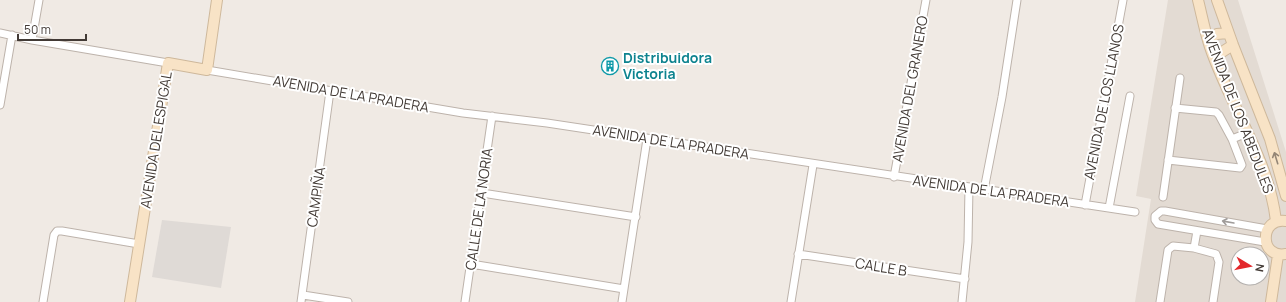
<svg xmlns="http://www.w3.org/2000/svg" width="1286" height="302" viewBox="0 0 1286 302" font-family="Manrope,sans-serif">
	<style>
		.residential { fill: #e3dbd3; fill-rule: evenodd }
		.industrial { fill: #dfdad6 }
		.lines { fill: none; stroke-linecap: round; stroke-linejoin: round }
		.street-casing { stroke: #bdb3ab; stroke-width: 9 }
		.secondary-casing { stroke: #ceb89b; stroke-width: 12 }
		.street { stroke: #fff; stroke-width: 7 }
		.secondary { stroke: #f8e3c6; stroke-width: 10 }
		.oneway { stroke: #948676 }
		.oneway2 { stroke: #a09c9a }
		.labels { text-anchor: middle; stroke-width: 4; stroke-linejoin: round; paint-order: stroke }
		.culture-label { font-size: 14px; font-weight: bold; fill: #0d838f; stroke: #fff; text-anchor: start }
		.street-label { font-size: 14px; fill: #423a35; stroke: #fff }
	</style>
	<rect width="100%" height="100%" fill="#f0eae4"/>
	<path class="residential" d="M1168 0H1238L1286 152V302H1135L1151 199 1136 196ZM1238 254H1262V278H1238Z"/>
	<path class="industrial" d="M162 220 231 227 221 288 152 277Z"/>
	<g class="lines">
		<g class="street-casing">
			<path id="street" d="M0 33 32 40 168 63
				M32 40 39 0
				M207 70 463 113 547 123 1135 212
				M0 105 12 35
				M1232 139 1247 133
				M1168 160 1240 168 1242 165 1232 139 1219 115 1216 112 1175 108
				M894 177 926 0
				M984 190 1002 97 1017 0
				M482 193 636 217
				M1163 197 1180 78
				M1085 205 1123 0
				M1109 208 1130 96
				M1265 242 1158 224 1155 220V216L1161 211H1165L1267 229
				M1194 248 1197 231
				M798 254 965 279
				M471 264 624 289
				M303 295 348 302
				M43 302 54 235 57 231H62L139 244
				M301 302 330 91
				M465 302 492 116
				M622 302 647 139
				M791 302 813 165
				M962 302 968 242 969 187
				M1160 302 1168 250 1173 246 1194 248 1216 254 1219 262 1213 302"/>
		</g>
		<g class="secondary-casing">
			<path id="secondary" d="M1198 0C1202 16 1205 32 1210 47 1230 106 1269 159 1276 221
				M1217 0 1233 45 1270 139 1286 196
				M1208 39 1217 34 1228 33
				M1212 53 1222 52 1233 45
				M1286 221C1259 217 1259 259 1286 254
				M130 302 168 63 207 70 217 0
				M1271 302 1278 255"/>
		</g>
		<use href="#street" class="street"/>
		<use href="#secondary" class="secondary"/>
	</g>
	<defs><path id="oneway-shaft" d="M-6 0H5M1.5-3L5.5 0L1.5 3" fill="none" stroke-width="1.6" stroke-linecap="round" stroke-linejoin="round"/></defs>
	<use class="oneway" href="#oneway-shaft" transform="translate(1276 158) rotate(-107)"/>
	<use class="oneway2" href="#oneway-shaft" transform="translate(1228 222) rotate(-170)"/>
	<defs>
		<g id="building-ring" transform="scale(0.9)"><circle r="9.5" fill="#fff" stroke="#0f9aa8" stroke-width="1.5"/><path d="M-4-6H4V6H1V3H-1V6H-4ZM-2.5-4.3h1.7v1.8h-1.7ZM.8-4.3h1.7v1.8H.8ZM-2.5-1h1.7V.8h-1.7ZM.8-1h1.7V.8H.8Z" fill="#0f9aa8"/></g>
	</defs>
	<g fill-rule="evenodd">
		<use href="#building-ring" x="610" y="66"/>
	</g>
	<g class="labels">
		<g class="culture-label">
			<text x="623" y="63">Distribuidora<tspan x="623" dy="16">Victoria</tspan></text>
		</g>
		<g class="street-label">
			<text transform="translate(910 89) rotate(-80)" y="5">AVENIDA DEL GRANERO</text>
			<text transform="translate(351 94) rotate(10)" y="5">AVENIDA DE LA PRADERA</text>
			<text transform="translate(1104 102) rotate(-79)" y="5">AVENIDA DE LOS LLANOS</text>
			<text transform="translate(1238 111) rotate(69)" y="5">AVENIDA DE LOS ABEDULES</text>
			<text transform="translate(156 140) rotate(-81)" y="5">AVENIDA DEL ESPIGAL</text>
			<text transform="translate(671 142) rotate(9)" y="5">AVENIDA DE LA PRADERA</text>
			<text transform="translate(991 191) rotate(8)" y="5">AVENIDA DE LA PRADERA</text>
			<text transform="translate(316 197) rotate(-82)" y="5">CAMPIÑA</text>
			<text transform="translate(479 209) rotate(-82)" y="5">CALLE DE LA NORIA</text>
			<text transform="translate(881 267) rotate(9)" y="5">CALLE B</text>
		</g>
	</g>
	<g transform="translate(1250 266) rotate(100)"><circle r="19" fill="#ffffff" stroke="#b3b0ae"/>
	<path d="M0-3L7 15L0 10L-7 15Z" fill="#e3282c"/>
	<text y="-6" font-size="11" font-weight="bold" text-anchor="middle" fill="#423a35">N</text>
	</g>
	<path d="M18 34v6h68v-6" fill="none" stroke="#423a35" stroke-width="2"/>
	<text x="24" y="34" font-size="12" fill="#423a35" stroke="#ffffff" stroke-width="3" paint-order="stroke">50 m</text>
</svg>
